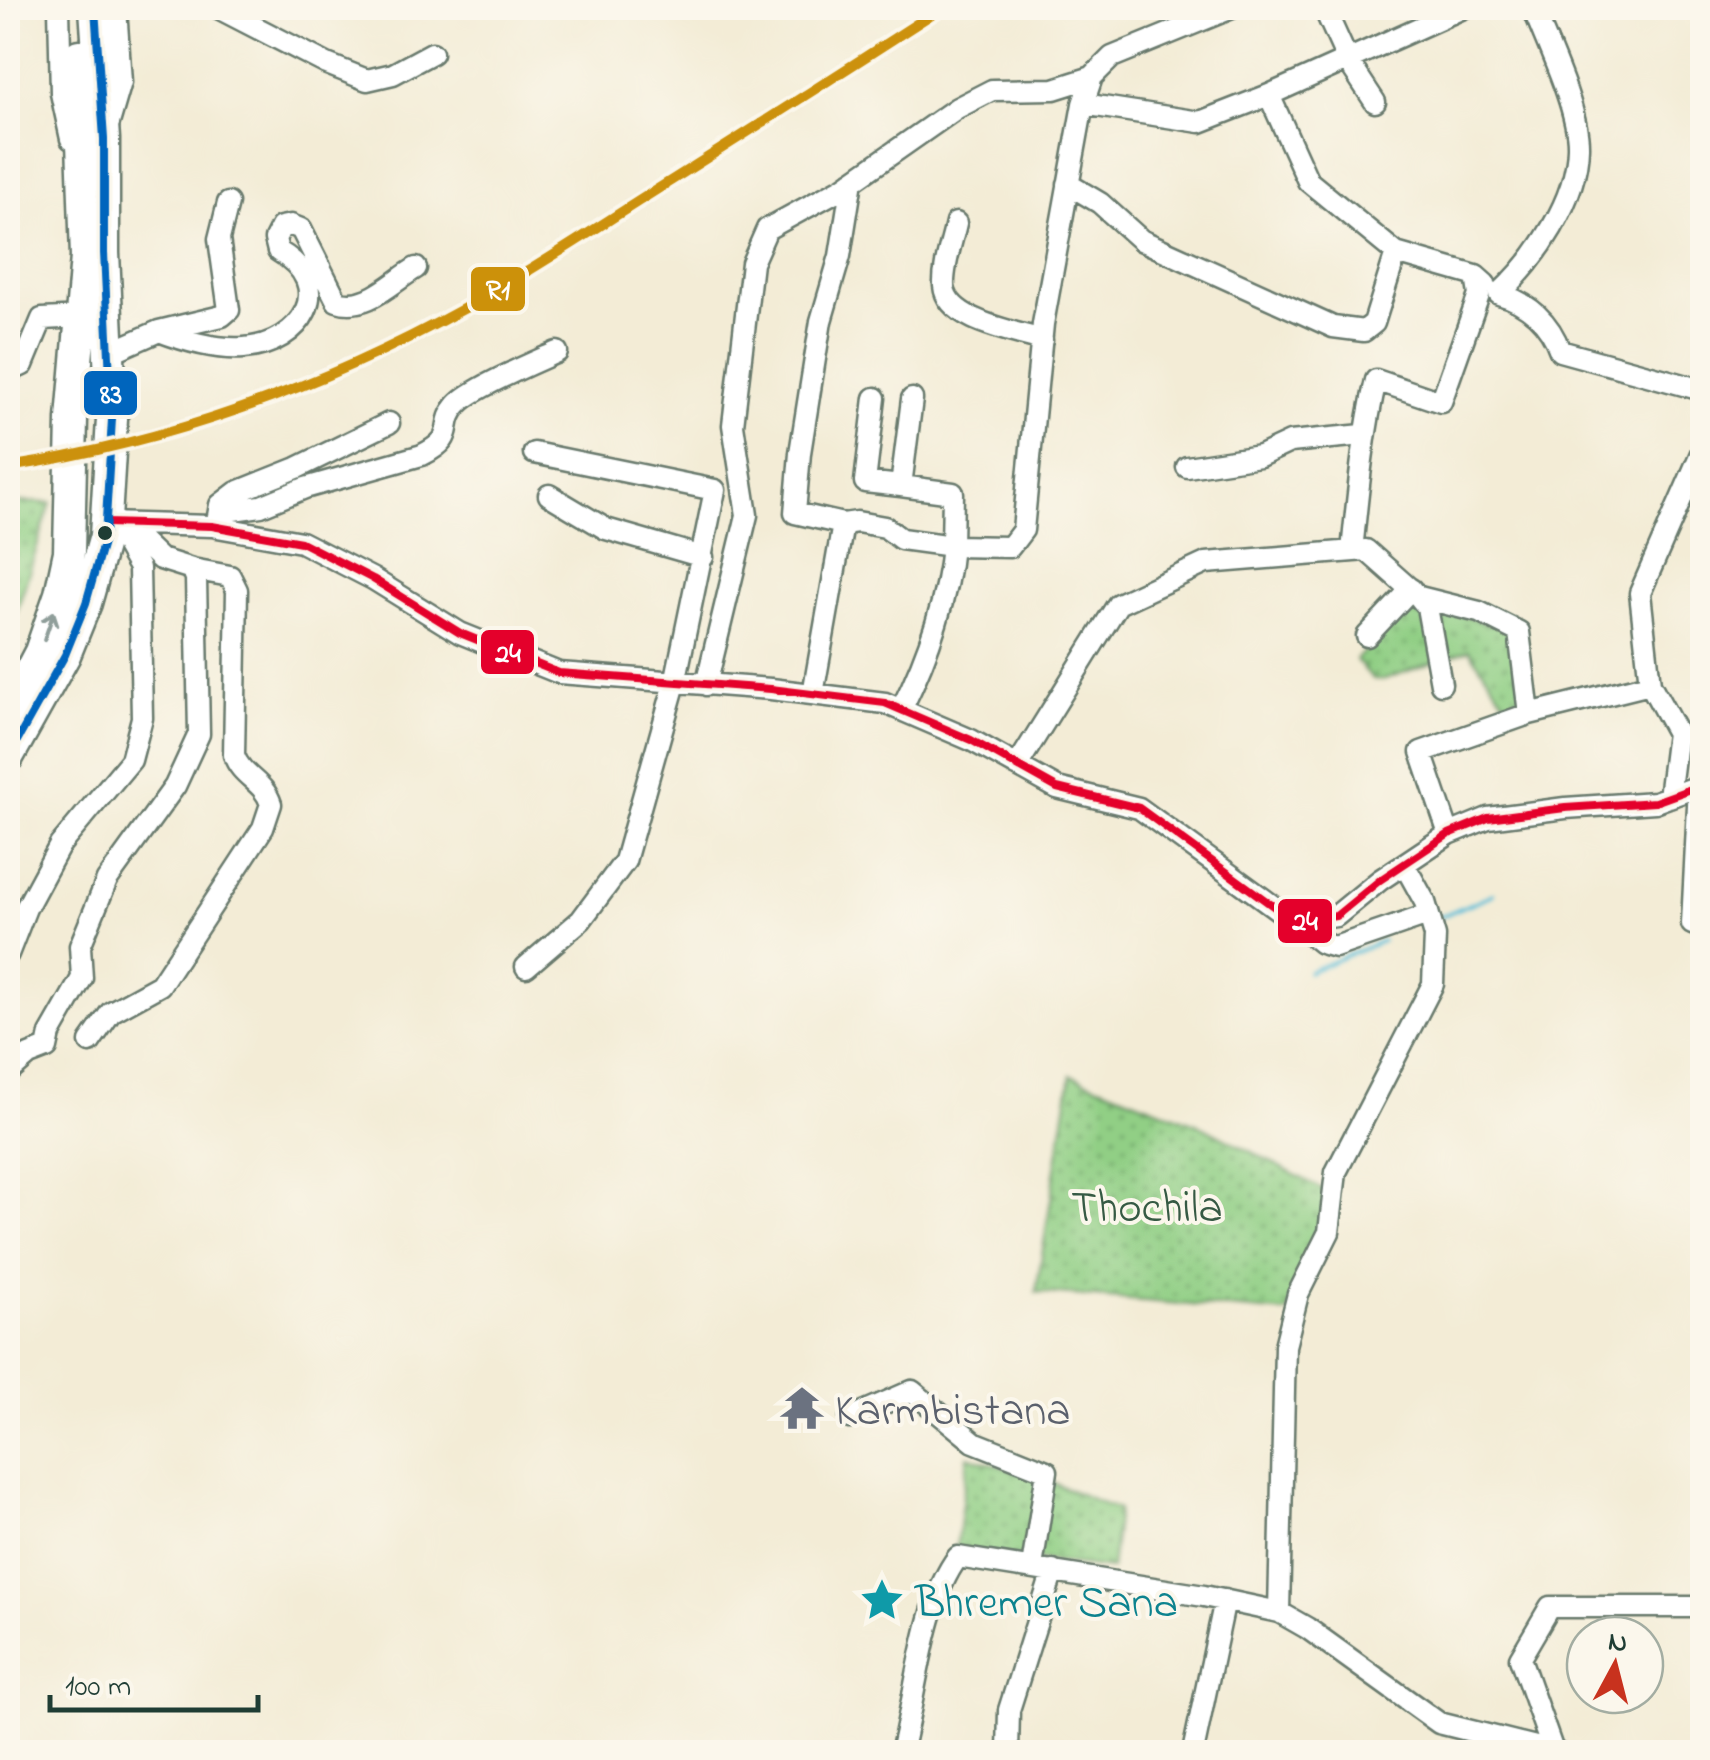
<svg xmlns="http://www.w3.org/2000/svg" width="1710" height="1760" viewBox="0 0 1710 1760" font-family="'Indie Flower',sans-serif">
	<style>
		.park { fill: url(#park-dots); stroke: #58865c; stroke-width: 2.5 }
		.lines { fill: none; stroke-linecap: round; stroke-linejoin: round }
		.stream { stroke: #5bc0d9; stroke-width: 4 }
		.minor-casing { stroke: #697a6d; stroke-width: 25 }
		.highway-casing { stroke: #697a6d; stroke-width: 35 }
		.minor { stroke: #fff; stroke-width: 20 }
		.highway { stroke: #fff; stroke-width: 30 }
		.bus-1-casing { stroke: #fbf7ec; stroke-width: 15 }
		.bus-2-casing { stroke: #fbf7ec; stroke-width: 15 }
		.bus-1 { stroke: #e4002b; stroke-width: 8 }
		.bus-2 { stroke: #0065bd; stroke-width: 8 }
		.rail-1-casing { stroke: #fbf7ec; stroke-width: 18 }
		.rail-1 { stroke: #cc910a; stroke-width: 10 }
		.oneway { stroke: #8f9e9a }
		.bus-dot { fill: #1f3d34; stroke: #fbf7ec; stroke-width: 4 }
		.labels { text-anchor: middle; stroke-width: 8; stroke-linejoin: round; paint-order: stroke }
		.park-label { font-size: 45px; fill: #365a44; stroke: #fbf7ec }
		.worship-label { font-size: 45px; fill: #5b616d; stroke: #fbf7ec; text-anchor: start }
		.culture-label { font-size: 45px; fill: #0d838f; stroke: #fbf7ec; text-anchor: start }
		.line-badge { stroke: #fbf7ec; stroke-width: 4 }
		.badge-label { font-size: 28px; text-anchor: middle; font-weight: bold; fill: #fff }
	</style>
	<defs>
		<pattern id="park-dots" width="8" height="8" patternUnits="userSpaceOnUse" patternTransform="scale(2.5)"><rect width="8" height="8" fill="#91cf85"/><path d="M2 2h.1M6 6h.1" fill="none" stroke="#76a96e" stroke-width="1.8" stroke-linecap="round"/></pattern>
	</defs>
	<rect width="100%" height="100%" fill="#fbf7ec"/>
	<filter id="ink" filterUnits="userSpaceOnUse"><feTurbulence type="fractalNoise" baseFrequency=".01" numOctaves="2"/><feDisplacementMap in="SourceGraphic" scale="20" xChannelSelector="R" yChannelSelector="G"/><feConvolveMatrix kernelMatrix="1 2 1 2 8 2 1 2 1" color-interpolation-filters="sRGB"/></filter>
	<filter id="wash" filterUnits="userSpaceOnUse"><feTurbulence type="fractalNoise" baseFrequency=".0048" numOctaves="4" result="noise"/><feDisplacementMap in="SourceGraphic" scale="40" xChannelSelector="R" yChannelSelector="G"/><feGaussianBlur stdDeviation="2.25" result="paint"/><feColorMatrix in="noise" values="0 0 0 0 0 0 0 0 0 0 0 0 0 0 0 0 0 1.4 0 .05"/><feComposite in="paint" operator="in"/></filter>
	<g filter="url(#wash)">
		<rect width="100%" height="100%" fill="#f3ecd6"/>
		<path class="park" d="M8 502 51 503 8 639Z
			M1421 604 1510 630 1523 699 1515 715 1469 650 1382 680H1374L1356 660 1408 605Z
			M1071 1075 1198 1124 1324 1190 1325 1218 1287 1313 1036 1292Z
			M968 1456 1051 1482 1118 1510 1111 1569 956 1550Z"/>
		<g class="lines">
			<path class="stream" d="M1437 918 1493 894
				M1308 972 1382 941"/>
		</g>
	</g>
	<g filter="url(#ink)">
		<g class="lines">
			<g class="minor-casing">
				<path id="minor" d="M59 8 61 93 71 139
					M218 8 327 64 367 80 393 74 432 53
					M1324 8 1348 61 1375 102
					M1533 8C1547 44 1579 110 1578 147 1577 200 1536 260 1499 294 1528 302 1550 322 1560 351L1702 390
					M1269 95 1463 8
					M1083 104 1200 122 1269 95 1308 181 1396 253 1476 276
					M109 123 121 82 116 8
					M1068 184 1100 203 1141 240 1333 327 1364 331 1374 323 1396 253
					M956 223C952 242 943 266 944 286 947 321 1013 331 1042 340
					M159 331C185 341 216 350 244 348 301 344 339 286 278 251L275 239 281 227 291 225 301 229 337 301C367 311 392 282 416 268
					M109 353 159 331 222 316 229 310 219 239 228 203
					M8 372 23 365 42 319 83 317
					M875 398 865 482 901 486
					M1187 467 1260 456 1290 442 1363 435
					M549 495 606 529 703 557
					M219 512 261 506 305 488 422 455C460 436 438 427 457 405 470 389 535 362 557 352
					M218 516 220 505 237 492 297 468 389 423
					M106 523 212 526 301 542 373 579 460 633 559 673 771 689 885 703 971 740 1057 788 1139 808 1295 922 1336 916 1380 880 1449 834 1488 818 1565 808 1655 802 1702 785
					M843 524 857 522 885 527 901 539 952 546 953 493 901 486 912 399
					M1352 551C1358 493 1363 436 1376 380L1441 402 1479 295 1476 276 1485 284
					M1419 597 1427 607 1441 684
					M1367 636 1411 589
					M1650 684 1677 733 1669 797
					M706 685 747 515 733 425 752 263 767 229 844 187 957 108 992 90 1054 89 1092 77
					M813 694 843 524 795 513 800 453 821 321 840 256 852 181
					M901 710C926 659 947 603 952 546L1010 547 1023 530 1043 324 1083 104 1092 77 1112 57 1232 8
					M1017 766 1118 604 1206 563 1366 550 1419 597 1479 612 1519 632 1529 714
					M1699 786 1692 924 1702 927
					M1449 834 1421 752 1529 714 1650 684 1640 593 1702 451
					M1295 922 1321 943 1335 947 1428 915
					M8 954 26 908 60 845 131 760 142 718 139 568 125 543 112 528
					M526 967 581 920 625 861 675 683 715 490 534 453
					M90 1042 111 1012 160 985 263 828 271 804C264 781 241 777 234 755L237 590 230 576 192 569
					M8 1073 29 1055 47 1048 50 1034 82 978 80 946 107 880 175 786 199 734 196 578 192 569 160 559 135 535 113 526
					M850 1418 912 1391 974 1442 1047 1471 1032 1567
					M1279 1612 1285 1346 1298 1294 1329 1232 1336 1172 1433 984 1435 936 1425 902 1404 864
					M1553 1751 1520 1658 1550 1607H1702
					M901 1752C916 1696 923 1602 958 1557L1204 1596 1279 1612 1307 1628 1439 1723 1556 1752
					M1008 1752 1009 1710 1053 1571
					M1193 1752 1225 1600"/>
			</g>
			<g class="highway-casing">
				<path id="highway" d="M8 713 40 652 60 594 69 552 72 419 86 257 79 55
					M8 757 65 655 86 603 105 536 112 419 104 253V139L95 8"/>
			</g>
			<use href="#minor" class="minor"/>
			<use href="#highway" class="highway"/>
			<g class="bus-1-casing">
				<path id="bus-1" d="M106 523 212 526 301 542 373 579 460 633 559 673 771 689 885 703 971 740 1057 788 1139 808 1295 922 1336 916 1380 880 1449 834 1488 818 1565 808 1655 802 1702 785"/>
			</g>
			<g class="bus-2-casing">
				<path id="bus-2" d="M8 757 65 655 86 603 105 536 112 419 104 253V139L95 8"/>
			</g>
			<use href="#bus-1" class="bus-1"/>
			<use href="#bus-2" class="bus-2"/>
			<g class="rail-1-casing">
				<path id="rail-1" d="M8 467C167 443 324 386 465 308 536 269 603 223 672 180 762 123 852 66 941 8"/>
			</g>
			<use href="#rail-1" class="rail-1"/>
		</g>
		<defs><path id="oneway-shaft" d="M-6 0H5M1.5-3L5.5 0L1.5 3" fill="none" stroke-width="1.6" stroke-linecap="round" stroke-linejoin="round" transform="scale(2.5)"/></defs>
		<use class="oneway" href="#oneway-shaft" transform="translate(49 626) rotate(-71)"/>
	</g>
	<defs>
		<g id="temple-bare" transform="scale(3.45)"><path d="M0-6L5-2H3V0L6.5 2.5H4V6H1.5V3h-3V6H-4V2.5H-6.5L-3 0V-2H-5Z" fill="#6b7280" stroke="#fbf7ec" stroke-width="2.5" paint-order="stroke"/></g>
		<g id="sight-bare" transform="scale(3.45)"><path d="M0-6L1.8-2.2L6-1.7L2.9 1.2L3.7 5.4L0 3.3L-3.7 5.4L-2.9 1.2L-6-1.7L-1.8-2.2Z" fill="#0f9aa8" stroke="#fbf7ec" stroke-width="2.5" paint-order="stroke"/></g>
	</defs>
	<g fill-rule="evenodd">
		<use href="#temple-bare" x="802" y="1408"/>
		<use href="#sight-bare" x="882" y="1600"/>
	</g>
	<circle class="bus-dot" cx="105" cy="533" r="9"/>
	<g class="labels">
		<g class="park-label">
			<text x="1147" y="1221">Thochila</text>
		</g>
		<g class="worship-label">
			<text x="835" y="1424">Karmbistana</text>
		</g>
		<g class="culture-label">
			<text x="915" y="1616">Bhremer Sana</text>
		</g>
	</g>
	<g class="line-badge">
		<rect x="469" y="265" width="58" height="48" rx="10" fill="#cc910a"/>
		<rect x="82" y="369" width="57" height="48" rx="10" fill="#0065bd"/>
		<rect x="479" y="628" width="57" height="48" rx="10" fill="#e4002b"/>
		<rect x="1276" y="897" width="58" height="48" rx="10" fill="#e4002b"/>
	</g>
	<g class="badge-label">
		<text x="498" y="299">R1</text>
		<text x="111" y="403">83</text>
		<text x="508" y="662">24</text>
		<text x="1305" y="930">24</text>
	</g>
	<rect width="1710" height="1760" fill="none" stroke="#fbf7ec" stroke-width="40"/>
	<g transform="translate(1615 1665) rotate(7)"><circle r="48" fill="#fbf7ec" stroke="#a3ada2" stroke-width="2.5"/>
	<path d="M0-8L18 38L0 25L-18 38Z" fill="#c8321e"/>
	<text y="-15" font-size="28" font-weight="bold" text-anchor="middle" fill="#1f3d34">N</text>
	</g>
	<path d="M50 1695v15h208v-15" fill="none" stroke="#1f3d34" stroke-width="5"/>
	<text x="65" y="1695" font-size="30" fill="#1f3d34" stroke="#fbf7ec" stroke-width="8" paint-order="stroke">100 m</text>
</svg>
